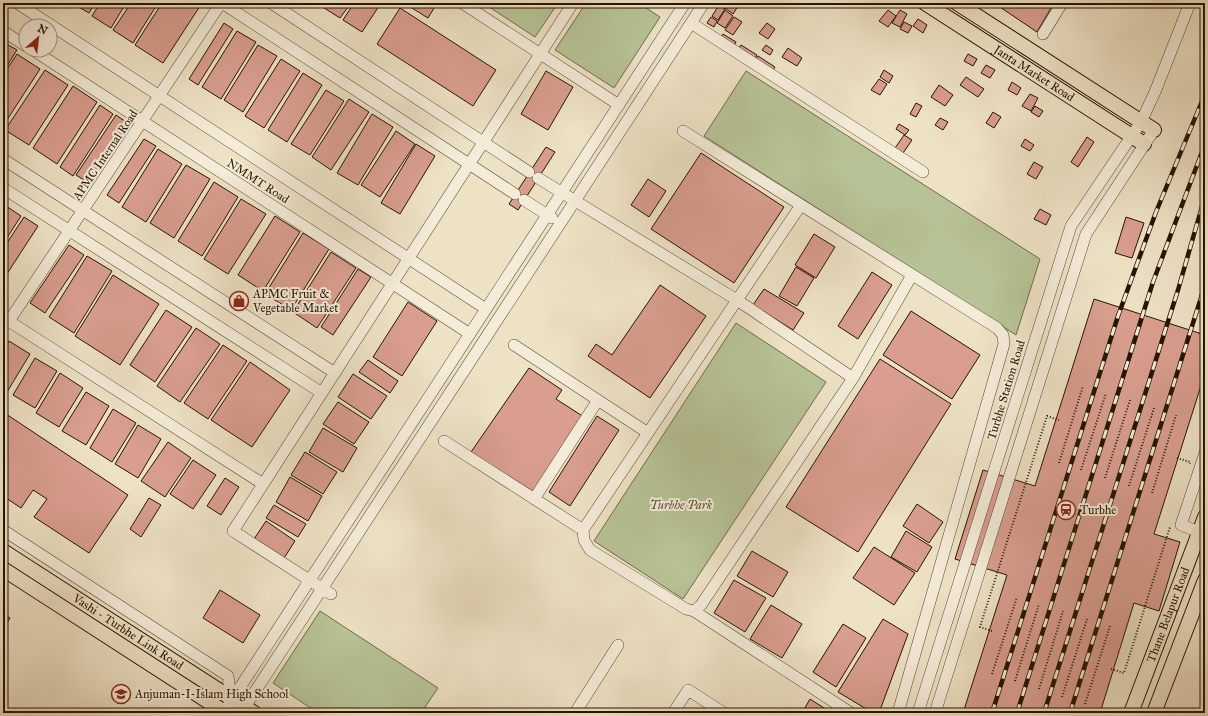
<svg xmlns="http://www.w3.org/2000/svg" width="1208" height="716" viewBox="0 0 1208 716" font-family="'IM FELL Great Primer',serif">
	<style>
		.green { fill: #b7c396; stroke: #6e6b4c }
		.building { fill: #d99e8f; stroke: #261301 }
		.lines { fill: none; stroke-linecap: round; stroke-linejoin: round }
		.minor-casing { stroke: #584732; stroke-width: 12 }
		.major-casing { stroke: #261301; stroke-width: 16 }
		.path { stroke: #261301; stroke-width: 2; stroke-dasharray: 1 2; stroke-linecap: butt }
		.minor { stroke: #f4ecd9; stroke-width: 11 }
		.major { stroke: #eee2c5; stroke-width: 14 }
		.rail-casing { stroke: #261301; stroke-width: 4.5 }
		.rail { stroke: #f4ecd9; stroke-width: 3; stroke-dasharray: 9; stroke-linecap: butt }
		.labels { text-anchor: middle; stroke-width: 4; stroke-linejoin: round; paint-order: stroke }
		.street-label { font-size: 12px; fill: #261301; stroke: #f4ecd9 }
		.poi-label { font-size: 12px; fill: #261301; stroke: #f4ecd9; text-anchor: start }
		.park-label { font-size: 12px; font-style: italic; fill: #595135; stroke: #f4ecd9 }
	</style>
	<rect width="100%" height="100%" fill="#eee2c5"/>
	<filter id="stains"><feTurbulence type="fractalNoise" baseFrequency=".005" numOctaves="4"/><feColorMatrix values="0 0 0 0 .2 0 0 0 0 .09 0 0 0 0 .02 0 0 0 .5 -.17"/></filter>
	<radialGradient id="worn" r=".72"><stop offset=".6" stop-color="#630" stop-opacity="0"/><stop offset="1" stop-color="#630" stop-opacity=".3"/></radialGradient>
	<path class="green" d="M483 3H558L535 37Z
		M586 3H639L660 17 614 88 555 50Z
		M746 71 1040 259 1016 335 704 136Z
		M736 323 826 382 683 599 594 541Z
		M320 611 438 688 421 713H318L273 683Z"/>
	<path class="building" d="M72 3H95L89 13Z
		M100 3H126L111 28 92 16Z
		M131 3H158L133 43 113 30Z
		M162 3H195L200 6 163 63 135 45Z
		M323 3H351L340 18 321 6Z
		M354 3H381L362 32 343 20Z
		M404 3H437L428 18Z
		M722 3H740L733 14 721 5Z
		M994 3H1054L1037 32Z
		M719 5 725 9 718 20 712 16Z
		M400 8 496 70 473 106 377 44Z
		M725 10 733 16 725 28 717 23Z
		M888 10 896 16 888 27 879 21Z
		M900 10 907 14 900 27 892 23Z
		M711 17 717 21 714 27 707 23Z
		M734 17 742 22 733 35 725 30Z
		M918 19 927 25 923 33 913 26Z
		M904 22 912 26 908 33 900 29Z
		M224 23 233 29 198 85 189 79Z
		M767 23 775 29 768 39 759 33Z
		M237 31 256 42 221 99 202 87Z
		M723 34 736 42 733 48 720 39Z
		M3 42 17 50 3 72Z
		M258 45 277 56 243 112 224 100Z
		M741 45 757 55 753 61 737 51Z
		M766 45 773 50 770 55 762 50Z
		M788 48 802 58 797 66 782 57Z
		M17 54 40 69 3 126V75Z
		M968 54 977 59 973 66 964 61Z
		M758 56 775 67 771 73 754 62Z
		M281 59 300 71 264 128 245 116Z
		M986 65 995 70 990 78 981 73Z
		M45 70 68 85 29 145 5 130Z
		M884 70 893 76 889 83 880 77Z
		M546 71 573 87 548 130 521 114Z
		M303 73 322 85 287 142 268 130Z
		M966 77 984 89 978 97 960 85Z
		M879 79 887 84 880 95 871 90Z
		M1012 82 1021 88 1017 95 1008 90Z
		M939 85 953 95 945 106 931 97Z
		M73 86 97 102 57 164 33 148Z
		M326 90 344 101 310 155 291 144Z
		M1030 94 1038 98 1031 111 1022 106Z
		M349 99 369 112 331 170 312 157Z
		M916 103 922 106 916 117 910 114Z
		M100 105 113 114 73 176 60 167Z
		M1035 106 1043 111 1039 117 1031 112Z
		M993 112 1001 117 994 128 986 123Z
		M372 114 393 127 358 185 337 173Z
		M116 115 129 124 90 184 76 175Z
		M940 118 948 122 943 130 935 125Z
		M899 124 909 130 905 135 896 129Z
		M396 131 415 144 380 197 361 185Z
		M904 135 912 140 901 156 893 151Z
		M1087 137 1094 142 1078 167 1071 162Z
		M144 139 156 146 119 203 107 195Z
		M1025 139 1034 145 1030 151 1021 146Z
		M416 144 435 156 400 214 381 203Z
		M546 147 555 152 518 210 509 204Z
		M158 149 182 164 146 222 122 207Z
		M701 153 784 207 734 283 651 229Z
		M1034 162 1043 167 1036 179 1027 174Z
		M186 165 210 179 174 238 150 223Z
		M648 179 666 191 649 217 631 205Z
		M214 182 238 197 202 256 178 241Z
		M241 199 266 214 228 274 204 259Z
		M3 204 21 216 3 244Z
		M1040 209 1051 215 1046 225 1034 219Z
		M275 216 300 232 263 291 238 275Z
		M24 217 38 226 3 280V249Z
		M1126 217 1144 223 1132 258 1115 253Z
		M303 233 329 249 291 310 265 294Z
		M814 234 835 247 816 278 795 265Z
		M69 245 84 255 45 313 30 303Z
		M331 252 356 268 317 328 293 312Z
		M87 256 112 271 74 333 49 317Z
		M796 267 814 278 797 306 779 296Z
		M358 269 371 277 333 335 321 327Z
		M872 272 892 285 858 339 838 326Z
		M113 275 159 304 120 365 75 336Z
		M660 285 706 316 650 398 588 356 596 344 612 355Z
		M764 289 804 313 793 330 753 305Z
		M1094 299 1205 335V373L1154 534 1180 542 1159 611 1134 603 1100 713H963L1007 575 955 559 983 470 1035 486Z
		M408 302 437 321 402 376 373 357Z
		M166 310 192 327 155 382 130 365Z
		M911 311 980 355 952 399 883 355Z
		M196 328 220 344 180 402 157 386Z
		M9 341 30 354 7 392 3 390V352Z
		M223 345 247 361 208 419 184 403Z
		M35 358 57 371 35 408 13 395Z
		M880 359 951 404 858 552 786 507Z
		M368 360 398 381 390 393 359 372Z
		M250 362 290 390 252 447 211 420Z
		M529 368 562 390 556 399 584 417 532 493 471 452Z
		M60 373 83 388 59 427 36 413Z
		M353 374 387 396 371 419 338 397Z
		M86 392 109 406 86 445 62 431Z
		M338 402 369 422 354 444 323 424Z
		M113 409 136 423 112 462 90 448Z
		M6 414 128 495 89 553 34 517 47 499 33 490 21 508 3 496V419Z
		M597 416 619 430 570 506 549 492Z
		M138 425 161 439 138 478 115 464Z
		M323 428 357 448 343 472 309 452Z
		M168 442 191 458 165 497 141 481Z
		M305 452 337 472 323 494 291 475Z
		M193 460 216 475 193 509 170 494Z
		M290 477 322 496 308 521 276 502Z
		M225 478 239 487 221 515 207 506Z
		M149 498 161 505 141 537 130 529Z
		M917 504 943 522 929 543 903 526Z
		M274 505 306 524 298 537 266 518Z
		M266 521 295 541 284 558 254 539Z
		M906 531 932 547 917 572 891 557Z
		M874 547 915 573 894 605 853 578Z
		M752 551 788 572 773 597 737 576Z
		M734 580 766 598 745 632 714 613Z
		M220 590 260 615 243 643 203 618Z
		M771 605 802 624 782 658 750 639Z
		M3 614 10 618 3 629Z
		M883 619 908 634 879 713H873L838 692Z
		M843 624 866 638 836 687 813 672Z
		M810 699 832 713H802Z"/>
	<g class="lines">
		<g class="minor-casing">
			<path id="minor" d="M17 3 486 309
				M222 3 515 194
				M271 3 529 172
				M462 3 619 105
				M691 23 923 172
				M3 31 26 46
				M1043 34 1062 3
				M33 50 470 334
				M683 131 997 328 1003 335 1004 344 898 713
				M3 159 335 373
				M538 178 737 300 801 205
				M3 188 322 393
				M524 200 552 218
				M737 300 853 378 701 605 694 611 686 609 590 550 584 540 583 530Z
				M4 318 263 484
				M9 321 221 3
				M514 345 648 433
				M853 378 912 275
				M444 441 583 530
				M1205 453 1181 525 1205 534
				M534 499 598 400
				M3 530 228 676 231 699
				M331 594 233 531 573 3
				M694 611 851 713
				M224 712 685 3
				M241 713 704 3
				M575 713 618 645
				M673 713 688 690 724 713
				M918 713 1071 226 1141 122 1155 92 1190 3
				M935 713 1086 234 1154 130"/>
		</g>
		<g class="major-casing">
			<g id="major">
				<path id="s1" d="M925 3 1144 144"/>
				<path d="M957 3 1154 130"/>
				<path id="s2" d="M3 551 254 713"/>
				<path d="M3 569 226 713"/>
				<path id="s3" d="M1131 713 1205 517"/>
				<path d="M1154 713 1205 580"/>
			</g>
		</g>
		<path class="path" d="M1177 458 1190 462V464
			M1059 463 1083 386
			M1081 470 1106 393
			M1105 478 1130 400
			M1129 486 1154 408
			M1152 493 1176 415
			M992 631 980 627 1047 416 1059 420
			M1111 669 1124 673 1170 527
			M992 674 1017 597
			M1015 681 1039 604
			M1039 689 1063 611
			M1062 697 1087 619
			M1085 704 1110 626"/>
		<use href="#minor" class="minor"/>
		<use href="#major" class="major"/>
		<g class="rail-casing">
			<path id="rail" d="M992 713 1118 316 1156 212 1205 94
				M1017 713 1153 282 1205 144
				M1044 713 1178 290 1205 196
				M1070 713 1205 285"/>
		</g>
		<use href="#rail" class="rail"/>
	</g>
	<defs>
		<g id="shop-ring" transform="scale(1)"><circle r="9.5" fill="#f4ecd9" stroke="#8f2418" stroke-width="1.5"/><path d="M-5-2.5h2.3a2.7 3.5 0 0 1 5.4 0H5L5.5 6h-11ZM-1.5-2.5h3a1.5 2.3 0 0 0-3 0Z" fill="#8f2418"/></g>
		<g id="station-ring" transform="scale(1)"><circle r="9.5" fill="#f4ecd9" stroke="#8f2418" stroke-width="1.5"/><path d="M-3-6H3Q5-6 5-4V2Q5 4 3 4L4.5 6H3L1.5 4h-3L-3 6H-4.5L-3 4Q-5 4-5 2V-4Q-5-6-3-6ZM-3.5-4v3h7v-3ZM-3.5 1v1.5H-2V1ZM2 1v1.5H3.5V1Z" fill="#8f2418"/></g>
		<g id="school-ring" transform="scale(1)"><circle r="9.5" fill="#f4ecd9" stroke="#8f2418" stroke-width="1.5"/><path d="M0-5L7-2L0 1L-7-2ZM-4 1L0 2.5L4 1V4Q0 6-4 4Z" fill="#8f2418"/></g>
	</defs>
	<g fill-rule="evenodd">
		<use href="#shop-ring" x="239" y="301"/>
		<use href="#station-ring" x="1066" y="510"/>
		<use href="#school-ring" x="121" y="694"/>
	</g>
	<g class="labels">
		<g class="street-label">
			<text dy="4" stroke="none"><textPath href="#s1" startOffset="130">Janta Market Road</textPath></text>
			<text transform="translate(105 155) rotate(-56)" y="4">APMC Internal Road</text>
			<text transform="translate(258 181) rotate(33)" y="4">NMMT Road</text>
			<text transform="translate(1006 390) rotate(-73)" y="4">Turbhe Station Road</text>
			<text dy="4" stroke="none"><textPath href="#s3" startOffset="105">Thane Belapur Road</textPath></text>
			<text dy="4" stroke="none"><textPath href="#s2" startOffset="149">Vashi - Turbhe Link Road</textPath></text>
		</g>
		<g class="poi-label">
			<text x="253" y="298">APMC Fruit &amp;<tspan x="253" dy="14">Vegetable Market</tspan></text>
			<text x="1080" y="514">Turbhe</text>
			<text x="135" y="698">Anjuman-I-Islam High School</text>
		</g>
		<g class="park-label">
			<text x="681" y="509">Turbhe Park</text>
		</g>
	</g>
	<rect width="1208" height="716" fill="none" stroke="#eee2c5" stroke-width="16"/>
	<rect x="4" y="4" width="1200" height="708" fill="none" stroke="#261301" stroke-width="2"/>
	<rect x="8" y="8" width="1192" height="700" fill="none" stroke="#261301"/>
	<g transform="translate(38 38) rotate(28)"><circle r="19" fill="#f4ecd9" stroke="#a29583"/>
	<path d="M0-3L7 15L0 10L-7 15Z" fill="#8f2418"/>
	<text y="-6" font-size="11" font-weight="bold" text-anchor="middle" fill="#261301">N</text>
	</g>
	<rect width="100%" height="100%" filter="url(#stains)"/>
	<rect width="100%" height="100%" fill="url(#worn)"/>
</svg>
